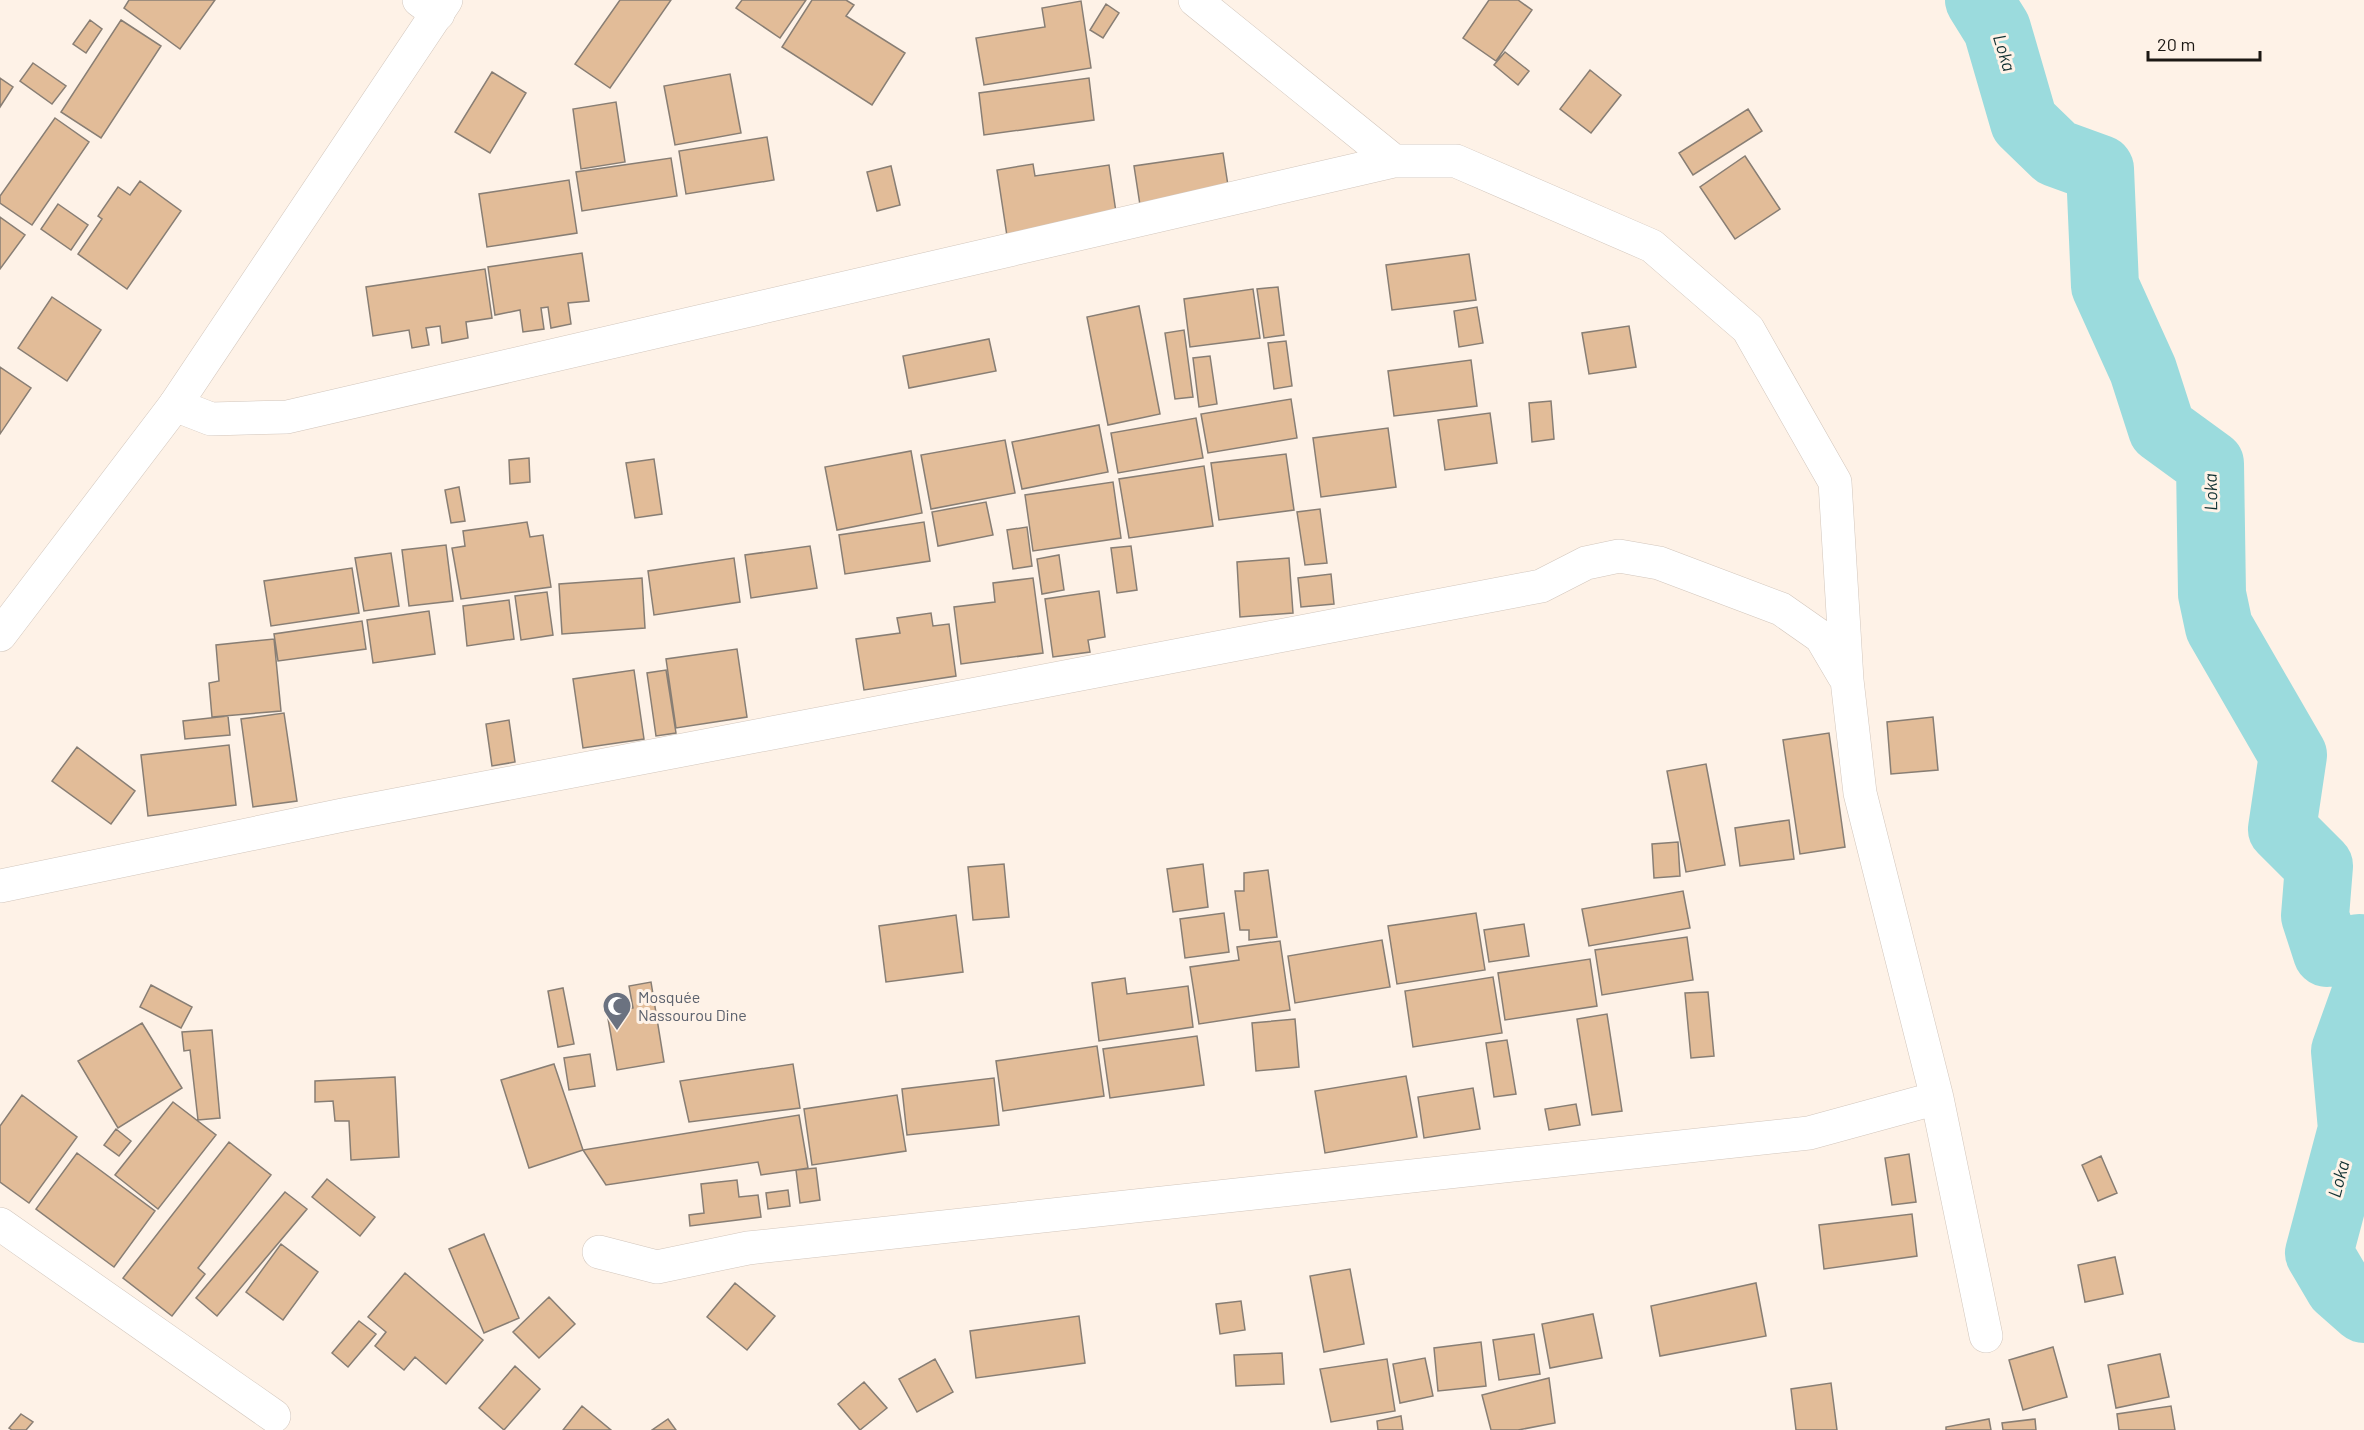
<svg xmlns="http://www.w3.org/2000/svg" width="2364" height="1430" viewBox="0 0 2364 1430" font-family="Barlow,sans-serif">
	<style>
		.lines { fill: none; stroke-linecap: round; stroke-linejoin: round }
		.river { stroke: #9bdbdd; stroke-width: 68 }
		.building { fill: #e2bc98; stroke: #887e74; stroke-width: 1.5 }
		.street-casing { stroke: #d2c6bc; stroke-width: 34 }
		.secondary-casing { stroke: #d2c6bc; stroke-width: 34 }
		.street { stroke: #fff; stroke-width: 33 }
		.secondary { stroke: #fff; stroke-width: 33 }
		.labels { text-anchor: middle; stroke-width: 6; stroke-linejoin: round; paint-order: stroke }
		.worship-label { font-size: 16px; fill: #5b616d; stroke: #fef2e7; text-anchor: start }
		.water-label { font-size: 18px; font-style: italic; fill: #103132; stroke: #fef2e7 }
	</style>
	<rect width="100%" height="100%" fill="#fef2e7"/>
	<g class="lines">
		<path class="river" d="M1979 0 1997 29 2024 122 2056 153 2100 169 2105 286 2143 370 2162 429 2210 464 2212 594 2219 627 2293 755 2282 829 2319 866 2315 916 2327 953 2359 948 2364 958
			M2364 998 2345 1051 2352 1129 2319 1253 2339 1287 2364 1309"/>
	</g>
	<path class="building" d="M129 0H215L180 49 124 8Z
		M620 0H671L610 88 575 64Z
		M742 0H806L780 38 736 8Z
		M812 0H846L854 5 846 16 905 53 872 105 782 47Z
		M1489 0H1518L1532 10 1496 61 1463 38Z
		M1081 1 1091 68 984 85 976 38 1045 27 1042 8Z
		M1106 4 1119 13 1103 38 1090 30Z
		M90 20 102 29 86 53 73 44Z
		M121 20 161 46 101 138 61 112Z
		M1505 52 1529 71 1518 85 1494 65Z
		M33 63 66 86 52 104 20 81Z
		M1590 70 1621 95 1591 133 1560 109Z
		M492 72 526 93 490 153 455 132Z
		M730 74 741 133 675 145 664 86Z
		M0 78 13 87 0 107Z
		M1089 78 1094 120 984 135 979 93Z
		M616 102 625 162 581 169 573 109Z
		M1748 109 1762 131 1693 175 1679 153Z
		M55 118 89 142 32 225 0 203V196Z
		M767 137 774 180 686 194 679 151Z
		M1223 153 1229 192 1140 205 1134 166Z
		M1745 156 1780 209 1735 239 1700 187Z
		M671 158 677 196 582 211 576 172Z
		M1033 164 1035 176 1109 165 1117 219 1007 236 997 170Z
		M891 166 900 205 877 211 867 172Z
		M569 180 577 233 487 247 479 194Z
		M140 181 181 211 127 289 78 254 102 219 98 216 118 187 130 195Z
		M58 204 88 225 71 250 41 229Z
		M0 217 25 235 0 269Z
		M582 253 589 301 568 303 571 324 551 328 548 307 541 308 544 329 523 332 520 310 495 315 488 267Z
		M1469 254 1476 300 1392 310 1386 265Z
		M485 269 492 318 466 322 468 338 442 343 440 326 426 328 429 345 412 348 409 330 373 336 366 287Z
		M1278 287 1284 335 1264 338 1257 289Z
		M1253 289 1260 338 1190 347 1184 299Z
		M52 297 101 330 67 381 18 348Z
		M1139 306 1160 414 1108 425 1087 317Z
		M1477 307 1483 343 1459 347 1454 311Z
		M1629 326 1636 367 1589 374 1582 333Z
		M1184 330 1193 397 1175 399 1165 333Z
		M989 339 996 371 909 388 903 356Z
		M1286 341 1292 386 1274 389 1268 343Z
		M1210 356 1217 404 1199 407 1193 358Z
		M1471 360 1477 406 1394 416 1388 371Z
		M0 367 31 388 0 434Z
		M1291 399 1297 438 1208 453 1201 414Z
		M1551 401 1554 439 1532 442 1529 403Z
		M1490 413 1497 463 1445 470 1438 420Z
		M1196 418 1203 458 1118 473 1111 433Z
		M1099 425 1108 472 1022 489 1012 442Z
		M1388 428 1396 487 1321 497 1313 438Z
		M1005 440 1015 493 931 509 921 455Z
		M911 451 922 513 837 530 825 467Z
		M1286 454 1294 510 1219 520 1211 463Z
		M529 458 530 482 510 484 509 460Z
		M654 459 662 514 635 518 626 463Z
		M1204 466 1213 526 1129 538 1119 479Z
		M1113 482 1121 538 1033 551 1025 495Z
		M459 487 465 521 451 523 445 490Z
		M986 502 993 535 938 546 932 512Z
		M1320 509 1327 563 1305 565 1297 512Z
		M527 522 530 537 543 535 551 587 461 599 452 548 465 546 463 531Z
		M924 522 930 561 845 574 839 535Z
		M1027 527 1032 566 1013 569 1007 530Z
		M446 545 453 601 409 606 402 550Z
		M810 546 817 588 751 598 745 555Z
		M1131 546 1137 590 1117 593 1111 548Z
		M391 553 399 606 364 611 355 558Z
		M1059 555 1064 590 1042 594 1037 559Z
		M734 558 740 602 654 615 648 571Z
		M1289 558 1293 613 1240 617 1237 562Z
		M352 568 359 613 271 626 264 581Z
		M1331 574 1334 604 1301 607 1298 578Z
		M642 578 645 628 562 634 559 584Z
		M1033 578 1043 653 961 664 954 607 995 602 993 583Z
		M1099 591 1105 637 1088 640 1090 652 1053 657 1045 599Z
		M547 592 553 635 521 640 515 596Z
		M509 600 514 639 467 646 463 606Z
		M429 611 435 654 373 663 367 620Z
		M931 613 933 626 949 624 956 676 864 690 856 639 900 633 897 618Z
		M362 621 366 649 278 661 274 634Z
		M274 639 281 711 212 717 209 683 219 681 216 645Z
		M737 649 747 717 676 728 666 659Z
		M634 670 644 739 583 748 573 679Z
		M666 670 676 733 656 736 647 673Z
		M284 713 297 801 253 807 241 719Z
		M228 716 230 735 185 739 183 721Z
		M1933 717 1938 770 1891 774 1887 722Z
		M509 720 515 762 492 766 486 724Z
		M1829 733 1845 847 1800 854 1783 740Z
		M229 745 236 805 148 816 141 755Z
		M77 747 135 791 111 824 52 781Z
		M1706 764 1725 865 1686 872 1667 771Z
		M1789 820 1794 859 1740 866 1735 828Z
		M1678 842 1680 876 1654 878 1652 844Z
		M1004 864 1009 917 973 920 968 867Z
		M1203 864 1208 907 1173 912 1167 869Z
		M1268 870 1277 937 1249 940V930H1240L1235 891H1244V873Z
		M1683 891 1690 928 1589 946 1582 909Z
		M1224 913 1229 952 1185 958 1180 919Z
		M1476 913 1485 970 1397 984 1388 926Z
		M956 915 963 972 886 982 879 926Z
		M1524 924 1529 956 1489 962 1484 930Z
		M1687 937 1693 980 1602 995 1595 950Z
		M1382 940 1390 987 1295 1003 1288 956Z
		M1280 941 1290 1010 1199 1024 1190 967 1239 960 1237 947Z
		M1590 959 1597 1006 1505 1020 1498 973Z
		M1493 977 1502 1033 1413 1047 1405 991Z
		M1125 978 1127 994 1188 986 1193 1027 1099 1041 1092 983Z
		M651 982 664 1062 617 1070 607 1013 633 1008 629 986Z
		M151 985 192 1007 181 1028 140 1007Z
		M563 988 574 1044 558 1047 548 991Z
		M1708 992 1714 1056 1691 1058 1685 993Z
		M1607 1014 1622 1111 1592 1115 1577 1019Z
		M1295 1019 1299 1067 1256 1071 1252 1023Z
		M142 1023 182 1088 118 1128 78 1061Z
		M212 1030 220 1118 198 1120 190 1050 184 1051 182 1032Z
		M1197 1036 1204 1085 1110 1098 1103 1049Z
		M1507 1040 1516 1094 1494 1097 1486 1043Z
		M1097 1046 1104 1096 1003 1111 996 1061Z
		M590 1054 595 1086 569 1090 564 1058Z
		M554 1064 583 1150 529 1168 501 1080Z
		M793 1064 800 1108 689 1122 680 1081Z
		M1406 1076 1417 1137 1325 1153 1315 1091Z
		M395 1077 399 1157 351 1160 349 1121H335L333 1101 315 1102V1081Z
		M994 1078 999 1125 907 1135 902 1089Z
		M1473 1088 1480 1129 1424 1138 1418 1097Z
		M22 1095 77 1137 29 1203 0 1182V1126Z
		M897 1095 906 1151 812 1165 804 1109Z
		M173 1102 216 1135 158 1209 115 1175Z
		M1576 1104 1580 1125 1549 1130 1545 1109Z
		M799 1115 808 1168 796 1170 761 1175 758 1162 606 1185 583 1150Z
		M116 1129 131 1141 119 1156 104 1145Z
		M229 1142 271 1175 198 1268 205 1274 172 1316 123 1278Z
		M77 1153 155 1211 114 1267 36 1209Z
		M1909 1154 1916 1202 1892 1205 1885 1158Z
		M2101 1156 2117 1193 2098 1201 2082 1165Z
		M816 1168 820 1200 800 1203 796 1170Z
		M327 1179 375 1217 360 1236 312 1197Z
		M737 1180 739 1197 758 1195 761 1217 690 1226 689 1215 704 1213 701 1184Z
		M788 1190 790 1206 768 1209 766 1193Z
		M285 1192 307 1209 217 1316 196 1298Z
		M1912 1214 1917 1256 1824 1269 1819 1225Z
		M484 1234 519 1318 484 1333 449 1249Z
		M281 1244 318 1272 283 1320 246 1292Z
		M2115 1257 2123 1294 2085 1302 2078 1265Z
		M1350 1269 1364 1344 1324 1352 1310 1276Z
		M405 1273 483 1340 446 1384 415 1357 404 1370 375 1346 386 1332 368 1317Z
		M735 1283 775 1316 747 1350 707 1317Z
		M1756 1283 1766 1336 1660 1356 1651 1306Z
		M549 1297 575 1324 539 1358 513 1332Z
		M1241 1301 1245 1330 1220 1334 1216 1304Z
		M1593 1314 1602 1358 1550 1368 1542 1324Z
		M1079 1316 1085 1363 976 1378 970 1331Z
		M359 1321 376 1334 348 1367 332 1353Z
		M1534 1334 1540 1374 1499 1380 1493 1340Z
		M1481 1342 1486 1386 1438 1391 1434 1348Z
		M2053 1347 2067 1397 2023 1410 2009 1360Z
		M1282 1353 1284 1384 1236 1386 1234 1355Z
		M2160 1354 2169 1397 2116 1408 2108 1365Z
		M1425 1358 1433 1396 1400 1403 1393 1364Z
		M935 1359 953 1392 917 1412 899 1379Z
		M1387 1359 1395 1411 1331 1422 1320 1369Z
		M515 1366 540 1389 504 1430 479 1408Z
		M1549 1378 1555 1423 1518 1430H1491L1482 1395Z
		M864 1382 887 1408 860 1430 838 1404Z
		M1831 1383 1837 1430H1796L1791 1389Z
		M582 1406 611 1430H563Z
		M2171 1406 2175 1430H2119L2117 1414Z
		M21 1414 33 1422 26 1430H12L9 1428Z
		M1401 1416 1403 1430H1378L1377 1421Z
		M668 1419 676 1430H652Z
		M1989 1419 1991 1430H1946V1427Z
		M2035 1419 2036 1430H2003L2002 1423Z"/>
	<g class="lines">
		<g class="street-casing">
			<path id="street" d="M419 0 438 14
				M1195 0 1394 161
				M175 405 211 419 287 417 1394 161H1456L1652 246 1748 329 1835 482 1847 680 1860 793 1937 1098 1986 1336
				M0 886 343 815 1541 586 1586 563 1619 556 1659 563 1781 609 1821 637 1844 676
				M0 1224 274 1416
				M599 1252 657 1267 748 1248 1809 1133 1937 1098"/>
		</g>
		<g class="secondary-casing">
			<path id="secondary" d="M0 635 175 405 446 0"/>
		</g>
		<use href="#street" class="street"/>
		<use href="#secondary" class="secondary"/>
	</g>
	<defs>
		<g id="mosque-pin" transform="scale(1.5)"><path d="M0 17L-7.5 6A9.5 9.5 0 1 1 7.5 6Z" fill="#6b7280" stroke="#fef2e7"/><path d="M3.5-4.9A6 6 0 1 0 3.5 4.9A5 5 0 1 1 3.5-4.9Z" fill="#fff"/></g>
	</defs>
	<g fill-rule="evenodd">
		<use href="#mosque-pin" x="617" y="1006"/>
	</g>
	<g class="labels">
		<g class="worship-label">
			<text x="638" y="1003">Mosquée<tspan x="638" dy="18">Nassourou Dine</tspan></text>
		</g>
		<g class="water-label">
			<text transform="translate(2004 53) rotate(73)" y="6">Loka</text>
			<text transform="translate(2211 492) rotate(-91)" y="6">Loka</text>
			<text transform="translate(2339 1179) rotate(-75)" y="6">Loka</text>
		</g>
	</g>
	<path d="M2148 51v9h112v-9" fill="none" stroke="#1c1814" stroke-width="3"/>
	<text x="2157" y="51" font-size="18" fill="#1c1814" stroke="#fef2e7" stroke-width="4.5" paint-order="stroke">20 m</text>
</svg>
